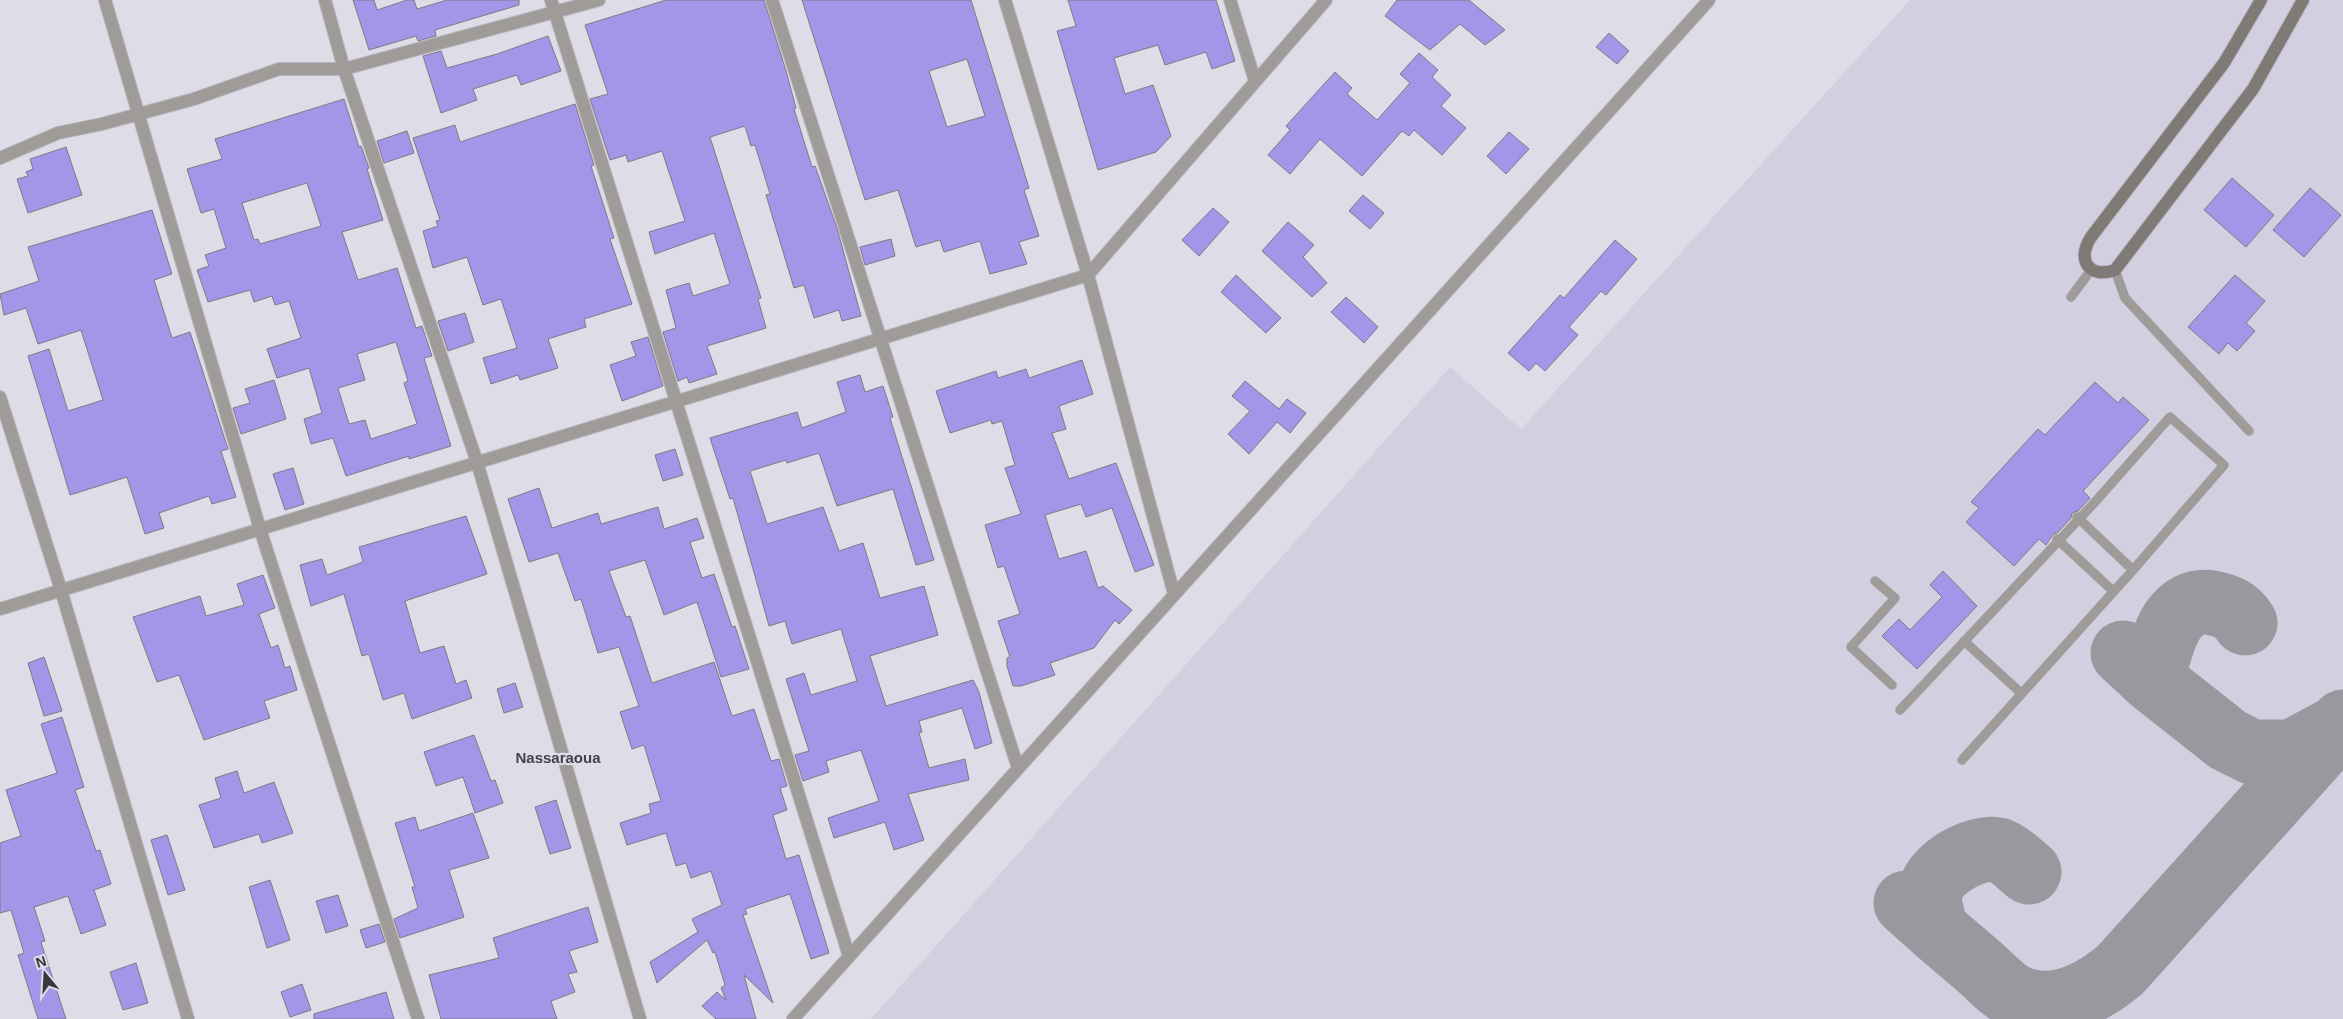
<svg xmlns="http://www.w3.org/2000/svg" width="2343" height="1019" viewBox="0 0 2343 1019" font-family="Arial,sans-serif">
	<style>
		.built { fill: #d2d0e0 }
		.lines { fill: none; stroke-linecap: round; stroke-linejoin: round }
		.taxiway { stroke: #98989f; stroke-width: 65 }
		.building { fill: #a495e9; stroke: #7c7b84; fill-rule: evenodd }
		.lane-casing { stroke: #b9b8c1; stroke-width: 10 }
		.street-casing { stroke: #b9b8c1; stroke-width: 14 }
		.secondary-casing { stroke: #b9b8c1; stroke-width: 14 }
		.lane { stroke: #9f9b98; stroke-width: 9 }
		.street { stroke: #9f9b98; stroke-width: 12 }
		.secondary { stroke: #807a76; stroke-width: 12 }
		.labels { text-anchor: middle; stroke-width: 4.5; stroke-linejoin: round; paint-order: stroke }
		.neighbourhood-label { font-size: 15px; font-weight: bold; fill: #43424a; stroke: #dedde7 }
	</style>
	<rect width="100%" height="100%" fill="#dedde7"/>
	<path class="built" d="M1910 0H2343V1019H871L1450 367 1521 429Z"/>
	<g class="lines">
		<path class="taxiway" d="M2123 653 2152 680 2228 740 2252 752H2292L2337 728
			M2152 680C2161 649 2168 596 2213 603 2227 606 2237 610 2245 623
			M1906 903C1929 924 1952 944 1976 964 1988 974 2001 989 2014 996 2052 1015 2091 994 2120 970L2343 722
			M1936 930C1933 917 1927 901 1931 888 1938 866 1980 843 2001 851 2012 856 2020 865 2029 872"/>
	</g>
	<path class="building" d="M353 0H374L377 10 407 0H414L417 9 447 0H519V5L435 30 436 36 418 41 416 36 369 50Z
		M666 0H764L786 71 796 108 794 109 812 167 815 166 837 228 861 316 842 321 839 310 814 318 804 285 794 288 766 195 770 194 755 145 751 146 745 126 710 137 761 298 758 299 766 328 707 346 717 374 689 383 687 377 678 381 663 332 676 328 666 290 689 283 693 296 730 284 714 233 655 254 649 232 685 221 662 151 628 162 626 155 610 160 590 99 608 94 585 25Z
		M802 0H971L1029 188 1024 190 1039 236 1019 242 1027 264 990 274 980 241 944 252 940 240 916 247 898 190 865 200ZM967 59 985 116 947 127 929 71Z
		M1068 0H1216L1235 61 1212 69 1206 52 1165 65 1158 45 1114 58 1125 94 1153 85 1171 136 1156 152 1098 170 1057 31 1076 26Z
		M1397 0H1469L1505 30 1485 45 1460 24 1430 50 1385 16Z
		M1609 33 1629 51 1617 64 1596 47Z
		M548 36 561 71 521 85 517 75 473 89 477 100 441 113 423 56 441 51 447 68 497 54Z
		M1419 53 1438 70 1432 77 1451 95 1441 106 1466 128 1442 155 1414 130 1409 136 1402 131 1362 176 1320 139 1290 174 1268 155 1290 130 1286 126 1335 72 1352 88 1347 94 1377 120 1410 83 1400 74Z
		M344 99 359 147 361 146 369 168 367 169 383 220 342 232 358 280 397 268 416 328 422 326 432 356 424 358 451 446 409 459V456L346 476 333 438 311 444 304 419 322 413 309 368 277 378 267 349 301 338 289 301 275 305 272 296 254 302 250 290 208 302 197 270 209 266 205 255 226 248 214 209 201 213 187 169 222 159 215 139ZM307 183 321 226 260 244 258 239 254 240 242 203ZM396 342 408 381 404 383 417 424 371 439 365 420 349 424 338 388 365 380 357 354Z
		M575 104 594 165 591 166 614 238 610 239 632 304 584 319 586 327 548 339 558 368 520 380 518 375 491 384 483 358 517 348 501 299 483 305 467 257 433 268 423 231 438 226 436 221 440 220 413 138 455 125 460 142Z
		M407 131 414 153 384 163 377 141Z
		M1509 132 1529 149 1506 174 1487 156Z
		M66 147 82 195 28 213 17 179 28 176 26 172 33 169 30 159Z
		M2232 178 2274 215 2246 247 2204 210Z
		M2310 188 2341 215 2304 257 2273 230Z
		M1363 195 1384 213 1370 229 1349 211Z
		M1213 208 1229 222 1199 256 1182 240Z
		M152 210 172 274 154 280 172 338 190 332 228 449 221 451 236 497 212 504 209 496 159 513 164 528 145 534 127 477 70 495 63 471 28 356 49 349 68 411 103 400 81 330 38 344 26 308 4 315 0 294 39 281 28 247Z
		M1288 222 1314 245 1303 257 1327 283 1312 297 1262 251Z
		M891 239 895 256 865 265 860 247Z
		M1615 240 1637 259 1606 295 1601 291 1569 327 1578 335 1545 371 1536 363 1529 371 1508 353 1560 295 1564 298Z
		M1236 275 1281 318 1266 333 1221 292Z
		M2235 275 2265 301 2246 323 2255 331 2237 351 2228 343 2219 354 2188 327Z
		M1346 297 1378 327 1364 343 1331 312Z
		M465 313 474 342 448 351 438 321Z
		M648 337 663 386 622 401 610 365 636 356 631 342Z
		M1082 360 1093 394 1059 406 1066 429 1052 433 1069 479 1116 463 1154 565 1135 572 1112 508 1086 517 1081 504 1045 515 1059 559 1086 551 1098 588 1103 586 1132 610 1119 624 1115 620 1094 648 1050 663 1055 675 1021 686H1013L1007 666V658L1010 657 998 621 1020 614 1004 566 998 568 985 525 1021 514 1005 468 1015 465 1002 421 992 424 991 420 950 433 936 391 996 371 998 378 1026 369 1029 378Z
		M860 375 865 392 883 386 893 417 890 418 934 560 916 565 893 489 837 506 819 453 787 463 786 460 750 471 767 524 823 507 839 551 863 543 880 598 924 586 938 635 870 656 886 706 973 680 979 692 992 743 975 749 962 708 919 721 922 732 919 733 929 768 965 759 969 780 908 794 924 840 894 850 885 822 834 838 828 818 879 801 861 750 826 761 829 772 803 781 795 755 809 751 786 679 804 673 811 695 857 681 841 629 792 644 785 621 769 626 733 498 730 499 710 438 797 412 802 428 846 412 837 382Z
		M274 380 286 419 241 434 233 408 250 403 245 389Z
		M1245 381 1279 409 1287 399 1306 413 1290 433 1277 422 1249 454 1228 434 1250 411 1232 396Z
		M2095 382 2118 403 2123 397 2149 420 2083 491 2090 498 2078 511 2072 513 2071 518 2057 533 2053 534 2046 545 2039 539 2014 566 1966 522 1979 508 1971 502 2038 429 2045 435Z
		M675 449 683 475 663 481 655 455Z
		M293 468 304 504 285 510 273 474Z
		M539 488 552 528 598 513 601 524 658 507 664 529 697 518 704 538 690 542 702 578 714 574 732 627 735 626 749 669 721 677 697 602 664 615 645 560 609 571 626 617 630 616 652 683 714 662 732 716 754 709 771 761 779 759 787 786 780 788 787 810 773 815 786 859 799 855 829 953 811 959 790 894 745 909 747 914 743 915 773 1003 744 975 756 1019H716L702 1006 717 992 726 1000 721 988 725 985 715 952 713 953 707 940 657 983 650 962 698 932 692 919 722 905 711 871 691 878 686 863 676 866 666 833 627 845 620 823 651 813 649 804 661 801 644 745 632 749 620 712 639 706 619 647 598 653 581 599 575 601 558 553 529 562 508 499Z
		M466 516 487 574 405 601 420 653 444 646 456 684 466 680 472 698 412 719 404 693 383 700 369 654 362 656 344 594 311 606 300 565 322 559 327 575 363 562 359 547Z
		M1943 571 1977 606 1917 669 1882 636 1899 619 1910 630 1942 597 1930 585Z
		M263 575 275 608 259 614 271 648 278 645 285 668 290 666 297 690 264 701 270 718 204 740 179 675 157 682 133 617 200 596 206 616 244 605 237 584Z
		M44 657 62 711 44 716 28 663Z
		M515 683 523 707 504 713 497 689Z
		M62 717 84 787 75 790 96 851 100 850 111 884 94 890 106 925 81 934 68 896 34 907 45 941 41 942 66 1019H38L18 955 24 953 11 910 0 913V843L21 836 6 790 57 773 41 724Z
		M474 735 491 781 495 780 503 803 475 813 463 777 436 786 424 752Z
		M237 771 244 793 274 782 293 833 262 843 259 834 214 848 199 805 221 798 215 778Z
		M556 800 571 848 550 854 535 807Z
		M473 813 489 858 449 870 464 917 400 938 394 919 418 908 412 887H415L395 823 415 817 419 831Z
		M167 835 185 890 168 895 151 840Z
		M270 880 290 940 267 948 249 887Z
		M338 895 348 926 326 933 316 901Z
		M588 907 598 942 569 951 577 972 568 974 575 992 551 1001 557 1019H441L429 975 499 958 493 938Z
		M379 924 385 942 366 948 360 930Z
		M136 963 148 1003 123 1010 110 972Z
		M302 984 311 1010 290 1017 281 992Z
		M386 992 394 1019H314V1014Z"/>
	<g class="lines">
		<g class="lane-casing">
			<path id="lane" d="M2115 270 2125 298 2249 431
				M2071 297 2091 270
				M2077 517 2133 570
				M2057 539 2113 591
				M1875 581 1895 598 1851 647 1892 685
				M1964 641 2021 693
				M1900 710 2095 502 2170 417 2224 465 2133 570 1962 760"/>
		</g>
		<g class="street-casing">
			<path id="street" d="M105 0 260 529 418 1019
				M325 0 344 69 477 462 640 1019
				M551 0 849 956
				M772 0 1018 768
				M1005 0 1088 275 1174 594
				M1230 0 1255 81
				M0 158 58 133 102 124 194 99 279 69H344L599 0
				M0 397 61 590 188 1019
				M0 609 1088 275 1326 0
				M793 1019 1709 0"/>
		</g>
		<g class="secondary-casing">
			<path id="secondary" d="M2261 0 2224 63 2091 237C2076 260 2089 279 2115 270L2253 89 2303 0"/>
		</g>
		<use href="#lane" class="lane"/>
		<use href="#street" class="street"/>
		<use href="#secondary" class="secondary"/>
	</g>
	<g class="labels">
		<g class="neighbourhood-label">
			<text x="558" y="763">Nassaraoua</text>
		</g>
	</g>
	<g transform="translate(45 974) rotate(342)" stroke="#dedde7" stroke-width="4" paint-order="stroke">
	<path d="M0-4L9 19L0 12L-9 19Z" fill="#37373b"/>
	<text y="-8" font-size="14" font-weight="bold" text-anchor="middle" fill="#37373b">N</text>
	</g>
</svg>
